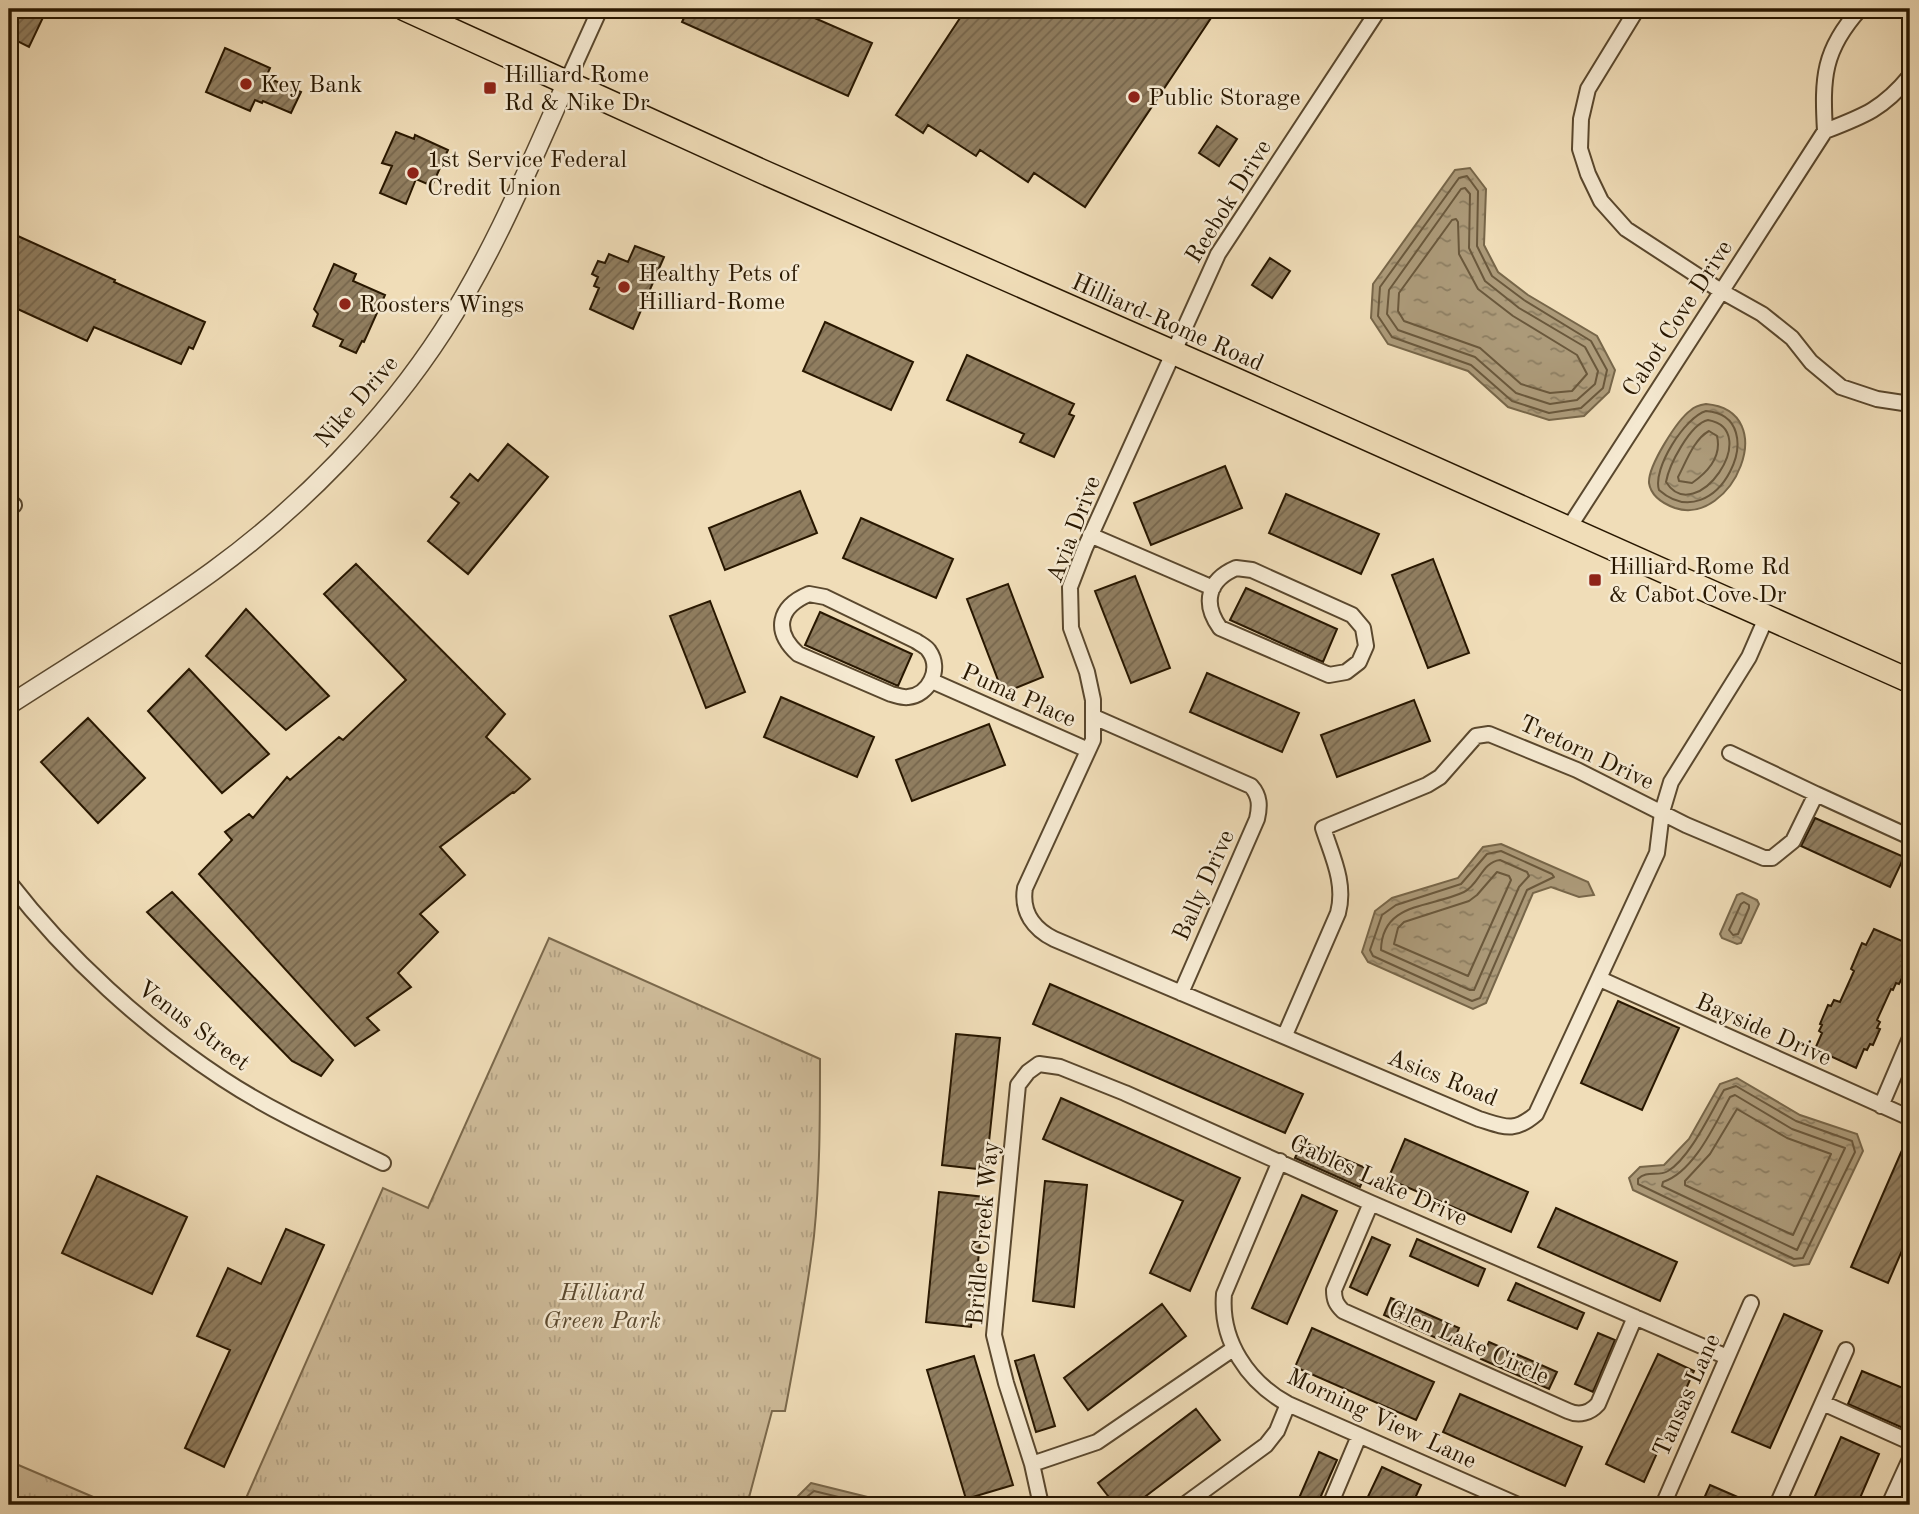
<svg xmlns="http://www.w3.org/2000/svg" width="1919" height="1514" viewBox="0 0 1919 1514" font-family="'Old Standard TT',serif">
	<style>
		.park { fill: url(#park-tufts); stroke: #7b694c; stroke-width: 2 }
		.water { fill: url(#water-ripples); stroke: #776649; stroke-width: 2 }
		.lines { fill: none; stroke-linecap: round; stroke-linejoin: round }
		.shore { stroke: #6a583c; stroke-width: 2 }
		.building { fill: url(#building-hatch); stroke: #281700; stroke-width: 2 }
		.minor-casing { stroke: #5a482e; stroke-width: 18 }
		.tertiary-casing { stroke: #5a482e; stroke-width: 21 }
		.primary-casing { stroke: #281700; stroke-width: 26 }
		.minor { stroke: #f5e9d1; stroke-width: 14 }
		.tertiary { stroke: #f5e9d1; stroke-width: 18 }
		.primary { stroke: #f0ddb8; stroke-width: 23 }
		.poi-dot { fill: #8f2418; stroke: #f5e9d1; stroke-width: 2.5 }
		.labels { text-anchor: middle; stroke-width: 5; stroke-linejoin: round; paint-order: stroke }
		.poi-label { font-size: 24px; fill: #281700; stroke: #f5e9d1; text-anchor: start }
		.street-label { font-size: 24px; fill: #281700; stroke: #f5e9d1 }
		.park-label { font-size: 24px; font-style: italic; fill: #5a482e; stroke: #f5e9d1 }
	</style>
	<defs>
		<pattern id="park-tufts" width="24" height="20" patternUnits="userSpaceOnUse" patternTransform="scale(1.75)"><rect width="24" height="20" fill="#cebb99"/><path d="M3 7l-1-3M5 7V3M7 7l1-3M15 17l-1-3M17 17v-4M19 17l1-3" fill="none" stroke="#b1a082"/></pattern>
		<pattern id="water-ripples" width="26" height="14" patternUnits="userSpaceOnUse" patternTransform="scale(1.75)"><rect width="26" height="14" fill="#ac9a79"/><path d="M2 4q2-2 4 0t4 0M15 11q2-2 4 0t4 0" fill="none" stroke="#8c7d61"/></pattern>
		<pattern id="building-hatch" width="6" height="6" patternUnits="userSpaceOnUse" patternTransform="scale(1.75)"><rect width="6" height="6" fill="#907e60"/><path d="M-1 1l2-2M0 6l6-6M5 7l2-2" fill="none" stroke="#76664d"/></pattern>
	</defs>
	<rect width="100%" height="100%" fill="#f0ddb8"/>
	<filter id="stains"><feTurbulence type="fractalNoise" baseFrequency=".00286" numOctaves="4"/><feColorMatrix values="0 0 0 0 .2 0 0 0 0 .09 0 0 0 0 .02 0 0 0 .5 -.17"/></filter>
	<radialGradient id="worn" r=".72"><stop offset=".6" stop-color="#630" stop-opacity="0"/><stop offset="1" stop-color="#630" stop-opacity=".3"/></radialGradient>
	<path class="park" d="M549 938 820 1059C820 1118 820 1177 814 1236 807 1295 796 1353 785 1411H772L747 1505H243L383 1188 428 1208Z
		M9 1461 112 1505H9Z"/>
	<path class="water" d="M1470 168 1486 189 1484 245 1498 272 1528 295 1597 336 1615 370 1609 392 1584 416 1549 420 1508 407 1468 371 1388 344 1371 318 1373 284 1455 170Z
		M1706 404C1783 411 1732 527 1675 508 1664 504 1651 496 1649 483 1648 466 1677 420 1691 410 1695 406 1700 405 1706 404Z
		M1501 844 1588 882 1594 895 1579 897 1551 887 1533 893 1486 1003 1473 1009 1368 962 1362 952 1375 911 1392 898 1458 878 1483 847Z
		M1742 893 1757 900 1759 904 1741 943 1737 944 1722 938 1720 934 1737 895Z
		M1737 1078 1800 1115 1857 1134 1863 1151 1809 1264 1794 1266 1633 1190 1629 1178 1640 1167 1664 1165 1689 1139 1720 1084Z
		M811 1483 900 1505H789Z"/>
	<g class="lines">
		<path class="shore" d="M1467 176 1478 191 1477 246 1492 276 1524 300 1591 341 1607 370 1603 388 1581 408 1549 413 1512 401 1471 365 1392 337 1378 316 1380 287 1459 178Z
			M1465 188 1470 194 1469 248 1485 281 1519 308 1585 347 1598 371 1595 384 1577 400 1550 404 1516 393 1475 357 1398 330 1387 314 1389 290 1461 189Z
			M1456 219 1458 222 1459 254 1478 289 1513 316 1577 355 1587 374 1572 391 1550 393 1521 384 1480 348 1404 321 1398 311 1399 293 1452 220Z
			M1706 411C1775 416 1717 541 1659 490 1652 469 1685 417 1706 411Z
			M1708 420C1764 430 1696 529 1666 482 1669 465 1690 424 1708 420Z
			M1709 431 1717 436C1722 457 1708 472 1692 483L1679 481 1678 477C1686 462 1694 439 1709 431Z
			M1501 851 1552 874 1554 877 1527 890 1480 998 1472 1001 1373 956 1370 950 1382 915 1396 905 1461 884 1487 854Z
			M1500 860 1527 872 1529 876 1519 887 1474 990H1470L1381 950C1382 902 1430 908 1464 892 1479 885 1482 862 1500 860Z
			M1497 872 1509 876 1511 880 1468 976 1394 944 1398 928 1404 922 1469 901 1477 895Z
			M1744 902 1749 905V908L1738 934 1733 935 1729 930 1741 904Z
			M1736 1086 1796 1121 1852 1141 1855 1152 1803 1258 1794 1259 1638 1184V1179C1647 1170 1658 1177 1668 1171 1690 1158 1711 1112 1724 1090Z
			M1735 1095 1792 1129 1845 1148 1797 1250 1662 1186 1663 1182C1694 1172 1715 1124 1730 1097Z
			M1737 1109 1787 1138 1831 1154 1793 1235 1685 1185V1181L1710 1154Z
			M797 1505 814 1491 871 1505"/>
	</g>
	<path class="building" d="M9 9H47L29 47 9 37Z
		M688 9H794L872 43 848 96 682 22Z
		M966 9H1217L1085 207 1034 173 1028 182 980 150 976 156 928 125 923 133 896 115Z
		M225 48 270 68 266 77 301 92 291 113 263 101 262 103 255 100 250 111 206 92Z
		M1217 126 1237 139 1219 166 1199 153Z
		M396 132 414 139 415 135 448 150 432 186 416 179 406 204 380 193 392 166 382 163Z
		M9 232 115 280 114 282 205 322 193 349 189 347 181 364 94 327 87 341 9 305Z
		M635 246 664 257 633 329 590 309 599 288 594 286 598 277 592 274 598 261 605 263 609 254 628 262Z
		M1270 258 1290 271 1272 298 1252 285Z
		M334 264 356 274 353 281 385 295 364 342 362 341 356 353 340 346 343 340 313 326 318 314 314 309Z
		M825 322 913 362 891 410 803 371Z
		M967 355 1074 404 1069 414 1074 416 1054 457 1020 442 1024 434 947 400Z
		M508 444 548 477 468 574 428 541 459 503 451 497 470 474 478 481Z
		M1225 466 1242 508 1151 545 1134 503Z
		M800 491 817 533 725 570 709 528Z
		M1286 494 1379 534 1361 574 1269 533Z
		M861 518 953 559 936 598 843 558Z
		M1433 559 1469 653 1428 668 1392 575Z
		M356 564 505 714 486 737 530 779 514 793 513 792 440 847 465 875 420 914 438 932 398 973 411 987 367 1018 379 1030 355 1046 199 874 232 840 225 832 249 814 253 818 287 777 290 780 339 737 343 740 406 680 324 594Z
		M1135 576 1170 668 1131 683 1095 591Z
		M1008 584 1043 677 1003 693 967 599Z
		M1246 588 1337 629 1323 662 1230 620Z
		M710 601 745 692 706 708 670 616Z
		M246 609 329 696 286 730 206 656Z
		M820 612 912 654 898 686 805 645Z
		M189 669 269 754 222 793 148 711Z
		M1207 673 1299 713 1282 752 1190 712Z
		M781 697 874 737 857 777 764 737Z
		M1414 700 1430 741 1337 777 1321 735Z
		M88 718 145 778 98 823 41 762Z
		M989 724 1005 765 912 801 896 760Z
		M1815 818 1904 857 1890 887 1801 846Z
		M172 892 333 1060 321 1076 292 1061 147 912Z
		M1874 929 1909 944 1902 961 1906 962 1903 969 1906 970 1899 984 1896 983 1893 990 1891 989 1877 1020 1880 1022 1877 1028 1880 1029 1873 1045 1870 1044 1867 1050 1864 1049 1856 1068 1815 1049 1822 1033 1819 1031 1822 1025 1820 1024 1828 1005 1831 1006 1834 1000 1840 1002 1854 971 1851 969 1859 950 1862 943 1866 945Z
		M1050 984 1303 1094 1285 1133 1033 1024Z
		M1618 1001 1679 1028 1642 1110 1581 1083Z
		M956 1034 1000 1038 986 1170 942 1165Z
		M1061 1098 1240 1178 1190 1291 1150 1273 1183 1201 1043 1139Z
		M1910 1132V1232L1888 1283 1851 1267Z
		M1405 1139 1528 1192 1511 1232 1388 1179Z
		M1302 1141 1368 1169 1360 1187 1295 1158Z
		M97 1176 187 1217 152 1294 62 1253Z
		M1045 1181 1087 1185 1074 1307 1033 1301Z
		M939 1192 985 1197 971 1327 926 1322Z
		M1302 1195 1337 1211 1287 1324 1252 1308Z
		M1556 1208 1677 1262 1660 1301 1538 1247Z
		M286 1229 324 1245 224 1467 185 1448 230 1350 197 1336 228 1268 261 1284Z
		M1372 1237 1390 1245 1367 1295 1350 1287Z
		M1417 1239 1485 1269 1478 1286 1410 1256Z
		M1516 1283 1584 1313 1577 1329 1508 1300Z
		M1391 1298 1459 1328 1452 1345 1384 1315Z
		M1162 1304 1186 1336 1088 1410 1064 1378Z
		M1784 1314 1822 1331 1770 1448 1732 1432Z
		M1312 1328 1434 1382 1416 1420 1295 1367Z
		M1598 1333 1615 1340 1593 1392 1575 1384Z
		M1489 1342 1557 1372 1549 1389 1481 1359Z
		M1658 1354 1694 1371 1644 1482 1606 1464Z
		M1034 1355 1055 1426 1036 1432 1015 1361Z
		M974 1356 1013 1485 966 1499 927 1370Z
		M1862 1371 1910 1391V1431L1848 1404Z
		M1460 1394 1582 1447 1565 1486 1443 1432Z
		M1196 1409 1220 1440 1134 1505H1115L1098 1483Z
		M1841 1437 1879 1454 1857 1505H1811Z
		M1319 1452 1337 1460 1317 1505H1296Z
		M1382 1467 1421 1485 1412 1505H1364Z
		M1710 1485 1756 1505H1701Z"/>
	<g class="lines">
		<g class="minor-casing">
			<path id="minor" d="M1379 9 1218 254 1085 548 1070 587 1071 628 1087 672 1093 700V740L1025 888C1021 912 1034 929 1054 939L1479 1119C1505 1127 1514 1133 1536 1114L1657 853 1662 812 1671 782 1749 657 1766 618
				M1637 9 1588 89 1581 119 1580 149 1588 174 1601 201 1626 229 1721 291 1762 314 1792 338 1811 362 1841 387 1877 399 1910 404
				M566 84 600 9
				M1825 131C1822 78 1823 50 1860 9
				M9 508 14 505
				M1568 529 1825 131C1864 116 1883 109 1910 76
				M1090 535 1213 588
				M1236 568 1252 570 1352 615 1363 628 1366 646 1359 662 1346 672 1329 675 1220 628C1202 603 1208 580 1236 568Z
				M809 594 825 597 916 641C920 644 927 647 929 651 942 669 929 695 908 697 903 698 896 695 891 694L798 654C773 631 778 607 809 594Z
				M932 681 1088 750
				M1094 717 1251 786C1260 796 1260 806 1257 819L1181 993
				M1816 794 1910 837
				M9 882C67 957 144 1027 223 1079 273 1112 329 1137 383 1163
				M1600 979 1910 1118
				M1285 1035 1338 913C1346 883 1332 856 1323 828L1427 785 1440 777 1476 736 1489 734 1577 770 1686 825 1764 858H1772L1793 841 1816 794 1730 753
				M1881 1106 1910 1038
				M1280 1161 1224 1294C1220 1341 1248 1382 1288 1404L1518 1505
				M1371 1203 1334 1290C1334 1300 1336 1304 1343 1311L1568 1411C1579 1416 1590 1413 1598 1404L1635 1317
				M1823 1403 1910 1442
				M1032 1464 1097 1442 1233 1349
				M1041 1505 1032 1464 1006 1383 994 1335 1018 1085 1028 1072 1039 1064 1060 1067 1125 1093 1371 1203 1727 1357
				M1184 1505 1266 1445 1277 1431 1288 1404
				M1330 1505 1359 1436
				M1663 1505 1751 1303
				M1777 1505 1846 1350
				M1889 1505 1910 1459"/>
		</g>
		<g class="tertiary-casing">
			<path id="tertiary" d="M9 705C77 661 147 619 213 571 301 507 384 422 443 331 493 254 529 167 566 84"/>
		</g>
		<g class="primary-casing">
			<path id="primary" d="M405 9 761 171 1236 380 1910 681"/>
		</g>
		<use href="#minor" class="minor"/>
		<use href="#tertiary" class="tertiary"/>
		<use href="#primary" class="primary"/>
	</g>
	<g class="poi-dot">
		<circle cx="246" cy="84" r="7"/>
		<rect x="483" y="81" width="14" height="14" rx="3.5"/>
		<circle cx="1134" cy="97" r="7"/>
		<circle cx="413" cy="173" r="7"/>
		<circle cx="624" cy="287" r="7"/>
		<circle cx="345" cy="304" r="7"/>
		<rect x="1588" y="573" width="14" height="14" rx="3.5"/>
	</g>
	<g class="labels">
		<g class="poi-label">
			<text x="504" y="82">Hilliard Rome<tspan x="504" dy="28">Rd &amp; Nike Dr</tspan></text>
			<text x="260" y="92">Key Bank</text>
			<text x="1148" y="105">Public Storage</text>
			<text x="427" y="167">1st Service Federal<tspan x="427" dy="28">Credit Union</tspan></text>
			<text x="638" y="281">Healthy Pets of<tspan x="638" dy="28">Hilliard-Rome</tspan></text>
			<text x="359" y="312">Roosters Wings</text>
			<text x="1609" y="574">Hilliard Rome Rd<tspan x="1609" dy="28">&amp; Cabot Cove Dr</tspan></text>
		</g>
		<g class="street-label">
			<text transform="translate(1228 201) rotate(-58)" y="8">Reebok Drive</text>
			<text transform="translate(1677 318) rotate(-57)" y="8">Cabot Cove Drive</text>
			<text transform="translate(1168 322) rotate(24)" y="8">Hilliard-Rome Road</text>
			<text transform="translate(356 401) rotate(-49)" y="8">Nike Drive</text>
			<text transform="translate(1073 529) rotate(-69)" y="8">Avia Drive</text>
			<text transform="translate(1019 695) rotate(24)" y="8">Puma Place</text>
			<text transform="translate(1587 752) rotate(25)" y="8">Tretorn Drive</text>
			<text transform="translate(1203 885) rotate(-66)" y="8">Bally Drive</text>
			<text transform="translate(194 1025) rotate(37)" y="8">Venus Street</text>
			<text transform="translate(1764 1029) rotate(24)" y="8">Bayside Drive</text>
			<text transform="translate(1443 1077) rotate(22)" y="8">Asics Road</text>
			<text transform="translate(1379 1180) rotate(24)" y="8">Gables Lake Drive</text>
			<text transform="translate(982 1233) rotate(-85)" y="8">Bridle Creek Way</text>
			<text transform="translate(1469 1342) rotate(24)" y="8">Glen Lake Circle</text>
			<text transform="translate(1686 1395) rotate(-66)" y="8">Tansas Lane</text>
			<text transform="translate(1382 1418) rotate(25)" y="8">Morning View Lane</text>
		</g>
		<g class="park-label">
			<text x="602" y="1300">Hilliard<tspan x="602" dy="28">Green Park</tspan></text>
		</g>
	</g>
	<rect width="1919" height="1514" fill="none" stroke="#f0ddb8" stroke-width="35"/>
	<rect x="10" y="10" width="1898" height="1493" fill="none" stroke="#281700" stroke-width="3.5"/>
	<rect x="18" y="18" width="1884" height="1479" fill="none" stroke="#281700" stroke-width="2"/>
	<rect width="100%" height="100%" filter="url(#stains)"/>
	<rect width="100%" height="100%" fill="url(#worn)"/>
</svg>
